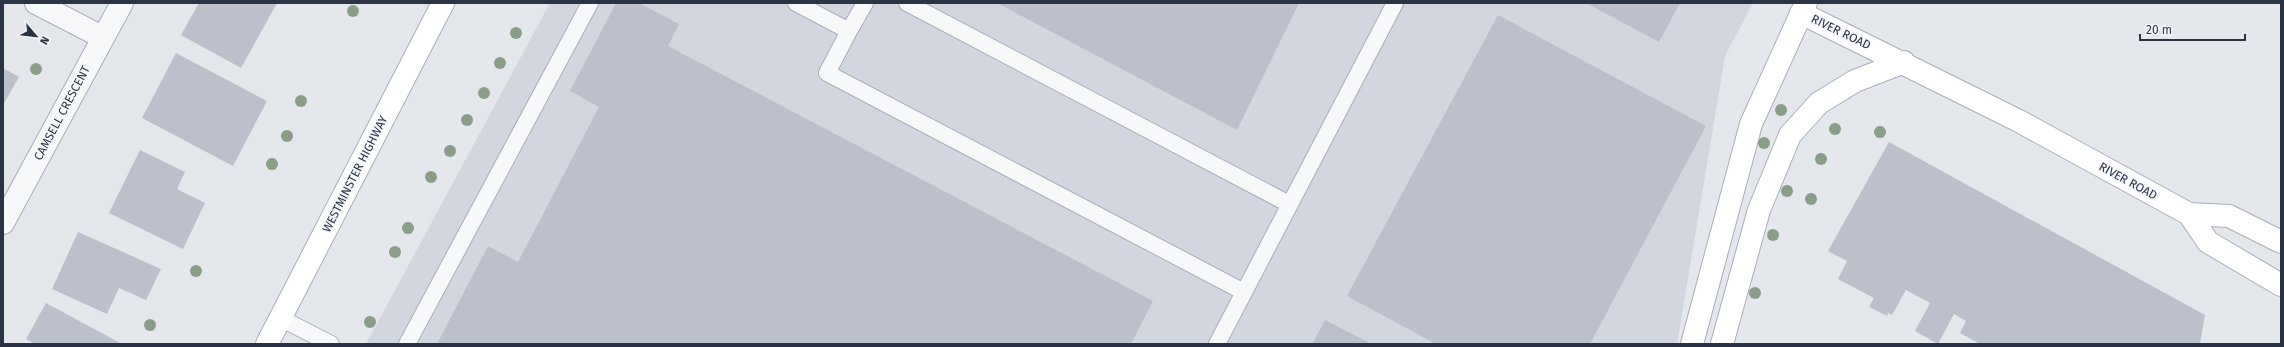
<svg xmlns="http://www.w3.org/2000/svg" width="2284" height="347" viewBox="0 0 2284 347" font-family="'Fira Sans',sans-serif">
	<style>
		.built { fill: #d2d6de }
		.building { fill: #bbc0ca }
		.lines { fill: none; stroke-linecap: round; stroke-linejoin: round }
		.lane-casing { stroke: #a9aeb7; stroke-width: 18 }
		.street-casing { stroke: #a9aeb7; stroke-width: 24 }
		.secondary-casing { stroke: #a9aeb7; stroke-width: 24 }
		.lane { stroke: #f7f8fa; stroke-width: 16 }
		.street { stroke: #f7f8fa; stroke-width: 22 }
		.secondary { stroke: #fff; stroke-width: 22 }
		.tree { fill: #899d89 }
		.labels { text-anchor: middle; stroke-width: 3; stroke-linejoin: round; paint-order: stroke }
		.street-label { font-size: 12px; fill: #2b3445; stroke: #f4f6f9 }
	</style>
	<rect width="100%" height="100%" fill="#e4e7ec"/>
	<path class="built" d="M550 3H1753L1725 56 1677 344H366Z"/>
	<path class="building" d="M199 3H277L241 68 181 35Z
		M616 3H639L679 24 668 46 1153 301 1131 344H437L488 246 518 262 599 107 570 91Z
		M997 3H1299L1237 130Z
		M1586 3H1680L1659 42Z
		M1498 15 1706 126 1590 344H1436L1347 296Z
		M176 53 267 101 233 166 142 118Z
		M3 68 19 77 3 105Z
		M1889 142 2205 315 2200 344H1980L1960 333 1966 321 1954 314 1938 344 1915 331 1930 303 1906 290 1892 315 1888 313 1887 316 1869 307 1874 298 1838 279 1847 261 1828 251Z
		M140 150 185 172 177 189 205 203 183 249 109 213Z
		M78 232 161 269 146 300 119 288 107 314 52 289Z
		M46 303 122 344H35L26 339Z
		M1325 320 1372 344H1312Z"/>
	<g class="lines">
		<g class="lane-casing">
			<path id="lane" d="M796 3 849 31 827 73 1244 292
				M907 3 1289 204
				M849 31 865 3
				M280 318 331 344
				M407 344 590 3
				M1217 344 1395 3"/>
		</g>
		<g class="street-casing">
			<path id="street" d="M36 3 102 37
				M3 223 122 3"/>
		</g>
		<g class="secondary-casing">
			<path id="secondary" d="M1801 13 2019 121 2189 214 2229 216 2281 242
				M2189 214 2208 242 2281 285
				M267 344 443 3
				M1692 344 1751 124 1806 3
				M1722 344 1759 210 1790 135 1819 103 1855 81 1904 62"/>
		</g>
		<use href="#lane" class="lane"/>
		<use href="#street" class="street"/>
		<use href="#secondary" class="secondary"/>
	</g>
	<g class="tree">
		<circle cx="353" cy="11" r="6"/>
		<circle cx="516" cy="33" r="6"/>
		<circle cx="500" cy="63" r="6"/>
		<circle cx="36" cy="69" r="6"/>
		<circle cx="484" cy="93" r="6"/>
		<circle cx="301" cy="101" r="6"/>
		<circle cx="1781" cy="110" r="6"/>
		<circle cx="467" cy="120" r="6"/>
		<circle cx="1835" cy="129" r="6"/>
		<circle cx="1880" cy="132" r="6"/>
		<circle cx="287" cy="136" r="6"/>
		<circle cx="1764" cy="143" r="6"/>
		<circle cx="450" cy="151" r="6"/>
		<circle cx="1821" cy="159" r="6"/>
		<circle cx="272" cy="164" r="6"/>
		<circle cx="431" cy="177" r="6"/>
		<circle cx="1787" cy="191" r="6"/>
		<circle cx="1811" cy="199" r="6"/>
		<circle cx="408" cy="228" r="6"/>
		<circle cx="1773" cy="235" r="6"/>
		<circle cx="395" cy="252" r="6"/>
		<circle cx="196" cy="271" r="6"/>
		<circle cx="1755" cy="293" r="6"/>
		<circle cx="370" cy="322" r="6"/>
		<circle cx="150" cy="325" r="6"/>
	</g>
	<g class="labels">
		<g class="street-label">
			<text transform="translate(1841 32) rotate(26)" y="4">RIVER ROAD</text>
			<text transform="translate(62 113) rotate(-62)" y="4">CAMSELL CRESCENT</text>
			<text transform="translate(355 174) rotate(-63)" y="4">WESTMINSTER HIGHWAY</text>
			<text transform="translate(2128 181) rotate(29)" y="4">RIVER ROAD</text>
		</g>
	</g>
	<rect width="2284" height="347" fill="none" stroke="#2b3445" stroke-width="8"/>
	<g transform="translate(36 36) rotate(118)" stroke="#f4f6f9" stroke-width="3" paint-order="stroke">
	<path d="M0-3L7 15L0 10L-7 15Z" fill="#2b3445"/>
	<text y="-6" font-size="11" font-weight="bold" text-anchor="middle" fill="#2b3445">N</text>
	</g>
	<path d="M2140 34v6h105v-6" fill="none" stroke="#2b3445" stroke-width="2"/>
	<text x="2146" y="34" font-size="12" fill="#2b3445" stroke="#f4f6f9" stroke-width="3" paint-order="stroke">20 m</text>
</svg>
